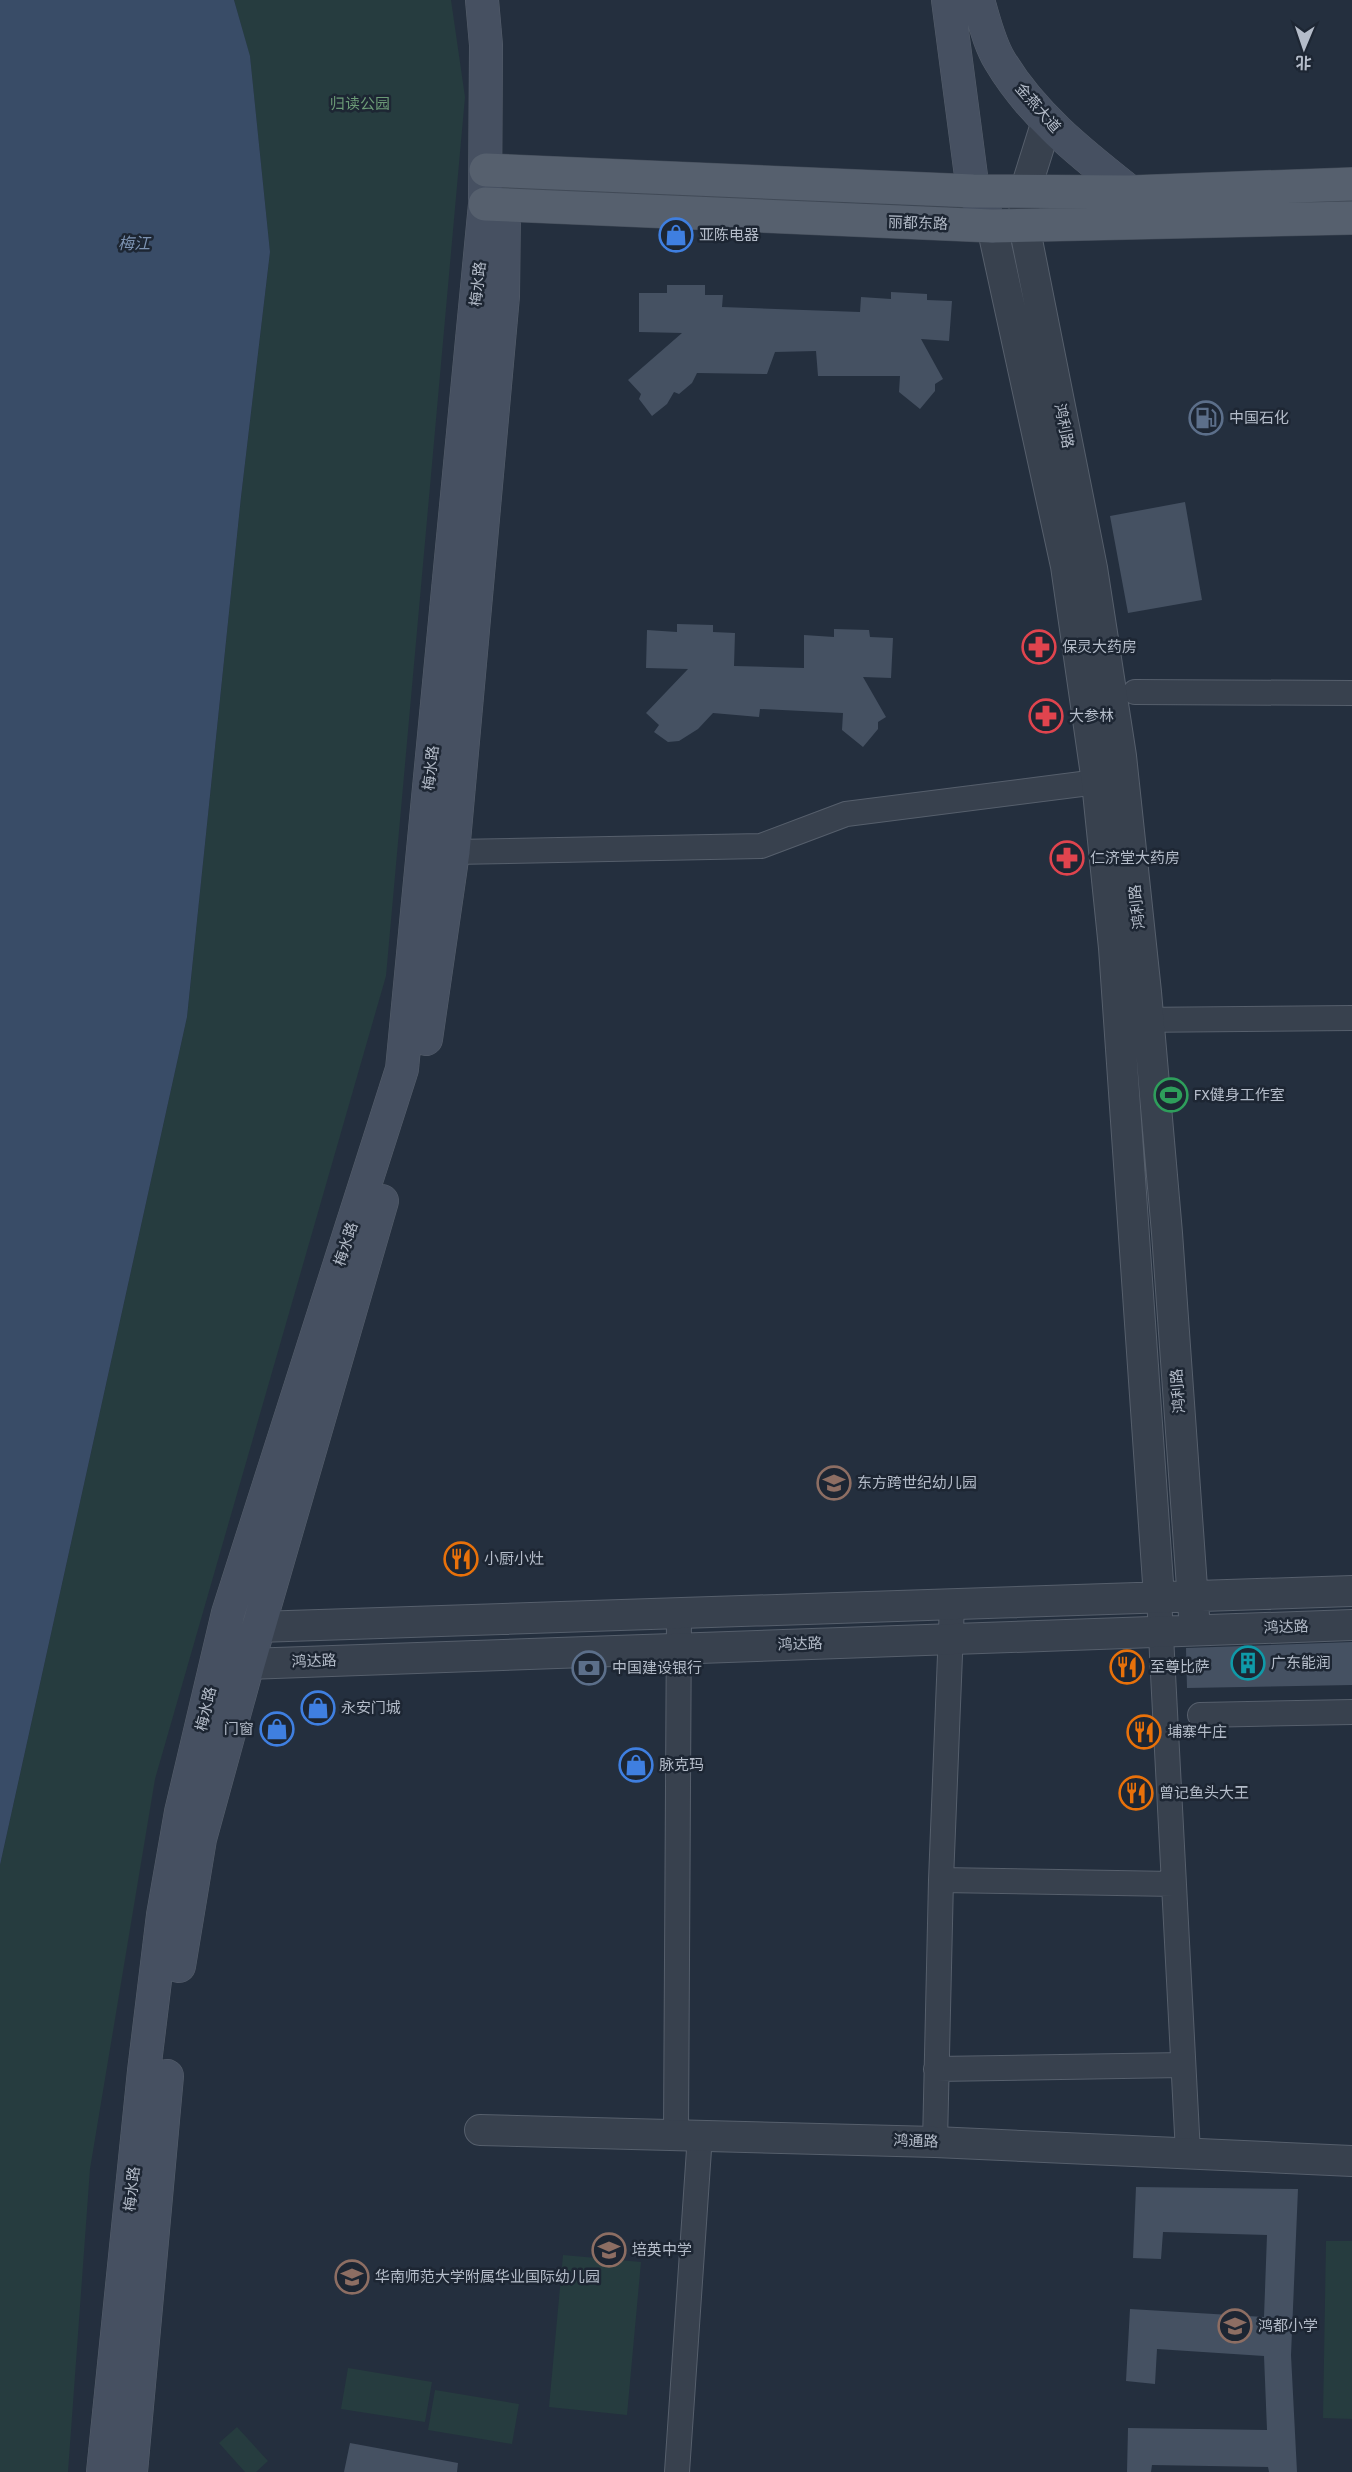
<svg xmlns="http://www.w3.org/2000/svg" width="1352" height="2472" viewBox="0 0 1352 2472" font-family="'Archivo Narrow','Noto Sans SC',sans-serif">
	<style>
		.green { fill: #263c3f }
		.water { fill: #394c67 }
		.building { fill: #455162 }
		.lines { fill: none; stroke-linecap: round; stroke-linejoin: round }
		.minor-casing { stroke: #565f6c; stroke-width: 26 }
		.tertiary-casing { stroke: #565f6c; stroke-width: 32 }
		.secondary-casing { stroke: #565f6c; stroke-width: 34 }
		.primary-casing { stroke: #414a57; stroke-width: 34 }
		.minor { stroke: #38414e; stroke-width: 24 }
		.tertiary { stroke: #38414e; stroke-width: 30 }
		.secondary { stroke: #465061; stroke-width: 33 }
		.primary { stroke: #56606e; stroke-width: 33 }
		.labels { text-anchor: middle; stroke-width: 5; stroke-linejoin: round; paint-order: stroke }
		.park-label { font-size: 15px; fill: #6b9a76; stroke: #1d2633 }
		.street-label { font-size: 15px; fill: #b4bcc9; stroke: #1d2633 }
		.poi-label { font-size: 15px; fill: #b4bcc9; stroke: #1d2633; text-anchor: start }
		.water-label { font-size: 16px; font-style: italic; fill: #7c92b1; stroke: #1d2633 }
	</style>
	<rect width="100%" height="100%" fill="#242f3e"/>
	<path class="green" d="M234 0H451L465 97 386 976 155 1779 90 2169 68 2472H0V1865L187 1017 241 497 270 252 250 57Z
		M1326 2241H1352V2419L1323 2418Z
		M563 2255 641 2262 627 2415 549 2407Z
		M348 2368 432 2382 425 2422 341 2409Z
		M435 2390 519 2404 512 2444 428 2430Z
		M237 2427 268 2461 256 2472H245L219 2443Z"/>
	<path class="water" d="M0 0H234L250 56 270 252 241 497 187 1017 0 1865Z"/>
	<path class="building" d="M667 285H705V295H723L722 307 860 312 861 297 891 299V292L927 294V300L952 301 949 341 921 339 943 379 935 384V391L920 409 899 392 900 376H818L816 351 775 352 767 374 697 373 692 383 679 394 674 392 667 404 652 416 639 399 641 394 628 380 682 333 639 332V293H667Z
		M1185 502 1202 600 1128 613 1110 516Z
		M677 624 713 625V632L735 633 734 666 804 668V635L834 637V629L869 630 870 637 893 638 891 678 863 677 886 717 878 722V729L863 747 842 730 843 713 760 709 759 717 713 713 698 729 679 741 668 742 654 732 659 725 646 713 688 669 646 668 647 630 677 632Z
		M1352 1642V1685L1187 1688 1186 1648Z
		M1136 2187 1298 2189 1291 2355 1297 2472H1269L1268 2467 1152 2465 1151 2472H1127L1128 2428 1267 2430 1264 2356 1157 2349 1155 2384 1126 2381 1130 2309 1264 2317 1267 2235 1163 2232 1161 2259 1133 2258Z
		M350 2443 458 2463 457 2472H344Z"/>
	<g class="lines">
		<g class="minor-casing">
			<path id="minor" d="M1135 692 1352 693
				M453 852 761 846 846 814 1097 782
				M1132 1020 1352 1018
				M1159 1597 1188 2153
				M1200 1715 1352 1712
				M941 1880 1174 1884
				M936 2069 1183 2065
				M676 2134 679 1614
				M935 2142 941 1880 952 1605
				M677 2472 700 2135"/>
		</g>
		<g class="tertiary-casing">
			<path id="tertiary" d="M1047 121 1025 191 1024 225 1092 568 1121 756 1146 992 1167 1233 1195 1630
				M992 226 1066 566 1097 782 1114 948 1159 1597
				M258 1627 1352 1591
				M248 1664 1352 1625
				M480 2130 935 2142 1352 2161"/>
		</g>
		<g class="secondary-casing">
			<path id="secondary" d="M948 0 973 191 992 226
				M978 0C984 20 989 43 1000 61 1032 115 1082 154 1130 192
				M426 1039 453 852 503 296 504 207
				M179 1966 200 1839 248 1664 382 1201
				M103 2472 144 2071 163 1915 181 1812 228 1613 402 1069 485 204 486 45 482 0
				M131 2472 167 2076"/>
		</g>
		<g class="primary-casing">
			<path id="primary" d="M486 170 973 191 1130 192 1352 184
				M485 204 992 226 1352 218"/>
		</g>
		<use href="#minor" class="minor"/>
		<use href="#tertiary" class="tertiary"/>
		<use href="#secondary" class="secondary"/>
		<use href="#primary" class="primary"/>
	</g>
	<defs>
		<g id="shop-ring" transform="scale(1.725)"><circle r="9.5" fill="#1d2633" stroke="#3f7fe0" stroke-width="1.5"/><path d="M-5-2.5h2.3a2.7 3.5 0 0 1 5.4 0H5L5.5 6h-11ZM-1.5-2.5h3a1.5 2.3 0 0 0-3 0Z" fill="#3f7fe0"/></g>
		<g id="fuel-ring" transform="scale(1.725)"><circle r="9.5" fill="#1d2633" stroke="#5c6f8a" stroke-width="1.5"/><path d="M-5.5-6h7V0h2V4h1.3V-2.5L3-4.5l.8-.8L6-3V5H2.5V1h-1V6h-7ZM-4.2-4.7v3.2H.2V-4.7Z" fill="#5c6f8a"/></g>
		<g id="pharmacy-ring" transform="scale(1.725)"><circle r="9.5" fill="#1d2633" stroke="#e0444e" stroke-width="1.5"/><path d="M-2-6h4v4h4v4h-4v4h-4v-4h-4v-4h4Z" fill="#e0444e"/></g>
		<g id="stadium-ring" transform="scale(1.725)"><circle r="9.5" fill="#1d2633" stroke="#2e9e5b" stroke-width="1.5"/><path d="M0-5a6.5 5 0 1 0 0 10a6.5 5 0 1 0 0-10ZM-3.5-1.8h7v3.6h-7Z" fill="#2e9e5b"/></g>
		<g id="school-ring" transform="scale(1.725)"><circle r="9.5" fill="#1d2633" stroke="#8d6e63" stroke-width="1.5"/><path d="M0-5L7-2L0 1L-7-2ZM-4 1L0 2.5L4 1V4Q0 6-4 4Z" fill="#8d6e63"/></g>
		<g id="restaurant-ring" transform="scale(1.725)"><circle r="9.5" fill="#1d2633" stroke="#e8710a" stroke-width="1.5"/><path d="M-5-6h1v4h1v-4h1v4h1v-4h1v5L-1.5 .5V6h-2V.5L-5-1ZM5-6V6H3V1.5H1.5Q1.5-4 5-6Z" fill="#e8710a"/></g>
		<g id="building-ring" transform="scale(1.725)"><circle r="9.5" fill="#1d2633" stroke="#0f9aa8" stroke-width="1.5"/><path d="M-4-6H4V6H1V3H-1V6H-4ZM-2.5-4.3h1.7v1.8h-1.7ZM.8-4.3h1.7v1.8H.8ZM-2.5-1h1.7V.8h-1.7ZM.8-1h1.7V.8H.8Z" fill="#0f9aa8"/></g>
		<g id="bank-ring" transform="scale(1.725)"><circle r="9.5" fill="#1d2633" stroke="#5c6f8a" stroke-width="1.5"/><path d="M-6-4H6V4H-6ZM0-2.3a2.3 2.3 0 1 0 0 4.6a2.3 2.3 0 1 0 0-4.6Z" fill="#5c6f8a"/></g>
	</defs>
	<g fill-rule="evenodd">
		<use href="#shop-ring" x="676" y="235"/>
		<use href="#fuel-ring" x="1206" y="418"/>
		<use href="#pharmacy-ring" x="1039" y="647"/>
		<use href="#pharmacy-ring" x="1046" y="716"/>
		<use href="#pharmacy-ring" x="1067" y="858"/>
		<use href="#stadium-ring" x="1171" y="1095"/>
		<use href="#school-ring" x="834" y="1483"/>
		<use href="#restaurant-ring" x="461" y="1559"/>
		<use href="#building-ring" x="1248" y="1663"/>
		<use href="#restaurant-ring" x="1127" y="1667"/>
		<use href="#bank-ring" x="589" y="1668"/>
		<use href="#shop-ring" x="318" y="1708"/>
		<use href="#shop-ring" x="277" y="1729"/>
		<use href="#restaurant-ring" x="1144" y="1732"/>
		<use href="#shop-ring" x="636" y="1765"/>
		<use href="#restaurant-ring" x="1136" y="1793"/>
		<use href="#school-ring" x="609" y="2250"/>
		<use href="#school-ring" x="352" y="2277"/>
		<use href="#school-ring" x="1235" y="2326"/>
	</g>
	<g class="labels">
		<g class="park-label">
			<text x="360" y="109">归读公园</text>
		</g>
		<g class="street-label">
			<text transform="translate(1038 108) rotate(49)" y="5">金燕大道</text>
			<text transform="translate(918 223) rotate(2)" y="5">丽都东路</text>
			<text transform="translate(478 284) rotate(-84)" y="5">梅水路</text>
			<text transform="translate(1064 426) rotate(79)" y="5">鸿利路</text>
			<text transform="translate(431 768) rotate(-84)" y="5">梅水路</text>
			<text transform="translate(1137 907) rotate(-96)" y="5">鸿利路</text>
			<text transform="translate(346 1244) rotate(-72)" y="5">梅水路</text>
			<text transform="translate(1178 1391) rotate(-94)" y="5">鸿利路</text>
			<text transform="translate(1286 1627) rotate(-2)" y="5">鸿达路</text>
			<text transform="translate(800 1644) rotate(-2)" y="5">鸿达路</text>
			<text transform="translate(314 1661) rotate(-2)" y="5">鸿达路</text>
			<text transform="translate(206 1709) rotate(-77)" y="5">梅水路</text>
			<text transform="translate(916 2141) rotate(2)" y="5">鸿通路</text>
			<text transform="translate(132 2189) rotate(-84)" y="5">梅水路</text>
		</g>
		<g class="poi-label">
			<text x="699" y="240">亚陈电器</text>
			<text x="1229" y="423">中国石化</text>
			<text x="1062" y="652">保灵大药房</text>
			<text x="1069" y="721">大参林</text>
			<text x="1090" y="863">仁济堂大药房</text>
			<text x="1194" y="1100">FX健身工作室</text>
			<text x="857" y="1488">东方跨世纪幼儿园</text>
			<text x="484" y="1564">小厨小灶</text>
			<text x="1271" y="1668">广东能润</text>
			<text x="1150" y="1672">至尊比萨</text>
			<text x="612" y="1673">中国建设银行</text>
			<text x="341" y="1713">永安门城</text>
			<text x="254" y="1734" text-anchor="end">门窗</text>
			<text x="1167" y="1737">埔寨牛庄</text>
			<text x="659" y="1770">脉克玛</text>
			<text x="1159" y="1798">曾记鱼头大王</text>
			<text x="632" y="2255">培英中学</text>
			<text x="375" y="2282">华南师范大学附属华业国际幼儿园</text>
			<text x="1258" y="2331">鸿都小学</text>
		</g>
		<g class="water-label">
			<text x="134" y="249">梅江</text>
		</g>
	</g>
	<g transform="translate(1304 48) rotate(182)" stroke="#1d2633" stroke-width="4.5" paint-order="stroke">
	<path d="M0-4.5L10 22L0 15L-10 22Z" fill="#b4bcc9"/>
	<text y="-9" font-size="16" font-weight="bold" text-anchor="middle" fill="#b4bcc9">北</text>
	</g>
</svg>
